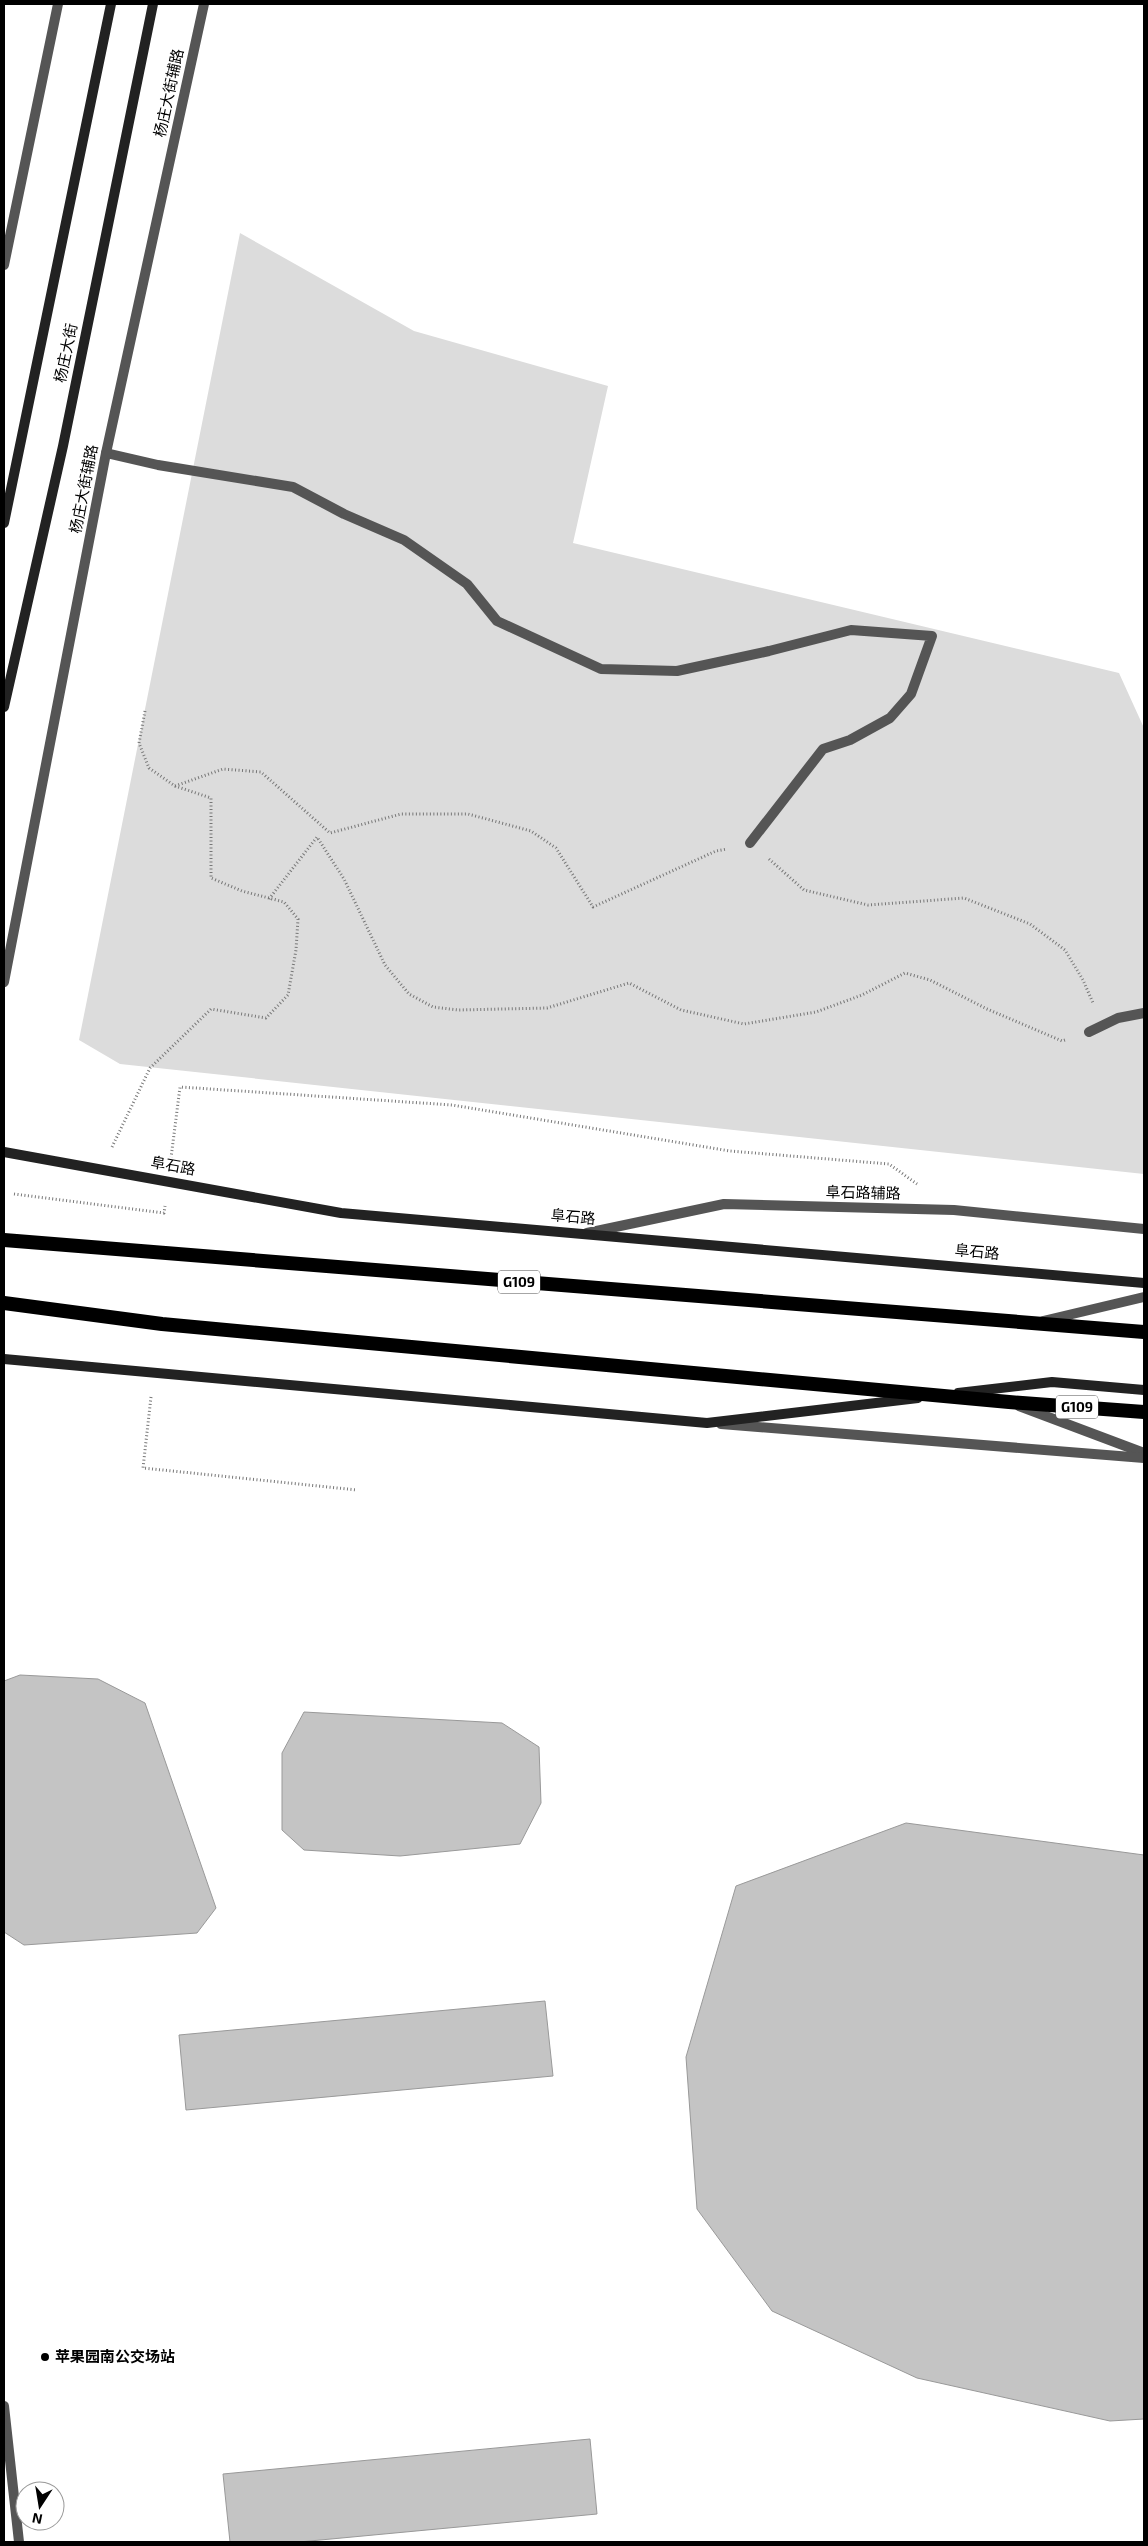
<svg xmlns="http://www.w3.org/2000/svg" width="1148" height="2546" viewBox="0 0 1148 2546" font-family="'Exo 2','Noto Sans SC',sans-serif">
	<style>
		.park { fill: #dcdcdc }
		.building { fill: #c4c4c4; stroke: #999 }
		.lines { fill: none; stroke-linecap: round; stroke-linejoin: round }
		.path { stroke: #777; stroke-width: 3; stroke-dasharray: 1 2.5; stroke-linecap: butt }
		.service { stroke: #555; stroke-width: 10 }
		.pedestrian { stroke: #555; stroke-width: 10 }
		.tertiary { stroke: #555; stroke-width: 10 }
		.secondary { stroke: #222; stroke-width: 10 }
		.trunk { stroke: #000; stroke-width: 14 }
		.poi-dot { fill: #000; stroke: #fff; stroke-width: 2 }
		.labels { text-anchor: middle; stroke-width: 4; stroke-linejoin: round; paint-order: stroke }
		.shield { fill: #fff; stroke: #4c4c4c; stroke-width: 1 }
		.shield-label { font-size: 14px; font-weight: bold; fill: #000 }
		.street-label { font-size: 15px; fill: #000; stroke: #fff }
		.poi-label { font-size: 15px; font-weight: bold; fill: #000; stroke: #fff; text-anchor: start }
	</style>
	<rect width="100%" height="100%" fill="#fff"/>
	<path class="park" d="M240 233 414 331 608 386 573 543 1119 673 1144 728V1174L120 1064 79 1040Z"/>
	<path class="building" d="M20 1675 98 1679 145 1703 216 1908 197 1933 24 1945 4 1932V1681Z
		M304 1712 502 1723 539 1747 541 1803 520 1844 400 1856 304 1850 282 1830V1753Z
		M906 1823 1144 1855V2419L1110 2421 917 2378 772 2311 697 2209 686 2057 736 1886Z
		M545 2001 553 2076 186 2110 179 2035Z
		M590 2439 597 2514 299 2542H230L223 2474Z"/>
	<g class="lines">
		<path class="path" d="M175 786 223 769 261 772 330 833 401 814H468L531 831 556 848 593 907 716 851 727 849
			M769 859 804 890 868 905 964 898 1030 924 1065 950 1083 980 1093 1003
			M269 899 317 837 344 879 385 965 409 994 433 1007 458 1010 547 1008 629 983 681 1010 744 1024 816 1012 862 995 905 973 930 980 987 1009 1062 1041 1065 1040
			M112 1147 150 1068 211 1009 266 1018 288 995 296 950 298 919 284 902 242 891 211 878V798L175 786 149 768 139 743 145 711
			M171 1158 180 1087 452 1105 730 1151 889 1164 917 1184
			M14 1194 164 1213 165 1206
			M151 1397 143 1468 357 1490"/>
		<path class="service" d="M1043 1321 1144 1297
			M1019 1406 1144 1453
			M4 2406 19 2542"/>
		<path class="pedestrian" d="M106 453 158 465 293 487 344 514 404 540 467 584 497 621 601 669 677 671 769 651 851 630 932 636 911 694 890 718 850 740 823 749 750 843
			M1089 1032 1118 1018 1144 1013"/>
		<path class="tertiary" d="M4 265 58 4
			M4 982 106 453 204 4
			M587 1233 724 1204 954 1210 1144 1229
			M721 1424 1144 1458"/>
		<path class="secondary" d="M4 523 111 4
			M4 707 63 446 153 4
			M4 1152 341 1213 1144 1283
			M4 1359 707 1423 918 1398
			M958 1393 1052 1382 1144 1390"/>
		<path class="trunk" d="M4 1240 1144 1332
			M4 1303 162 1324 1009 1402 1144 1412"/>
	</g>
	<circle class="poi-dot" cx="45" cy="2357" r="5"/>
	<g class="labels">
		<g class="shield">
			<rect x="498" y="1270.5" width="42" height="23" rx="4"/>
			<rect x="1056" y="1395.5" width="42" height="23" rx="4"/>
		</g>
		<g class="shield-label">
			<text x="519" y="1287">G109</text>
			<text x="1077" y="1412">G109</text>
		</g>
		<g class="street-label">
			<text transform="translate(169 93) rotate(-78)" y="5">杨庄大街辅路</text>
			<text transform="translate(66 353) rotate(-78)" y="5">杨庄大街</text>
			<text transform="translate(84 489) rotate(-79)" y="5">杨庄大街辅路</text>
			<text transform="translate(173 1166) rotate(10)" y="5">阜石路</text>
			<text transform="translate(863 1193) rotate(1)" y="5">阜石路辅路</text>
			<text transform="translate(573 1217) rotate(5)" y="5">阜石路</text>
			<text transform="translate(977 1252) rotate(5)" y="5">阜石路</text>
		</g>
		<g class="poi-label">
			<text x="55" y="2362">苹果园南公交场站</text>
		</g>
	</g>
	<rect width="1148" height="2546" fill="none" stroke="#000000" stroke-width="10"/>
	<g transform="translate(40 2506) rotate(192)"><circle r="24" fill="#ffffff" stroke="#999999"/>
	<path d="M0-4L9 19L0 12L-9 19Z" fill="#000000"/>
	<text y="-8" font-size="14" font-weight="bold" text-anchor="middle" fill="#000000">N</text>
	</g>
</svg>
